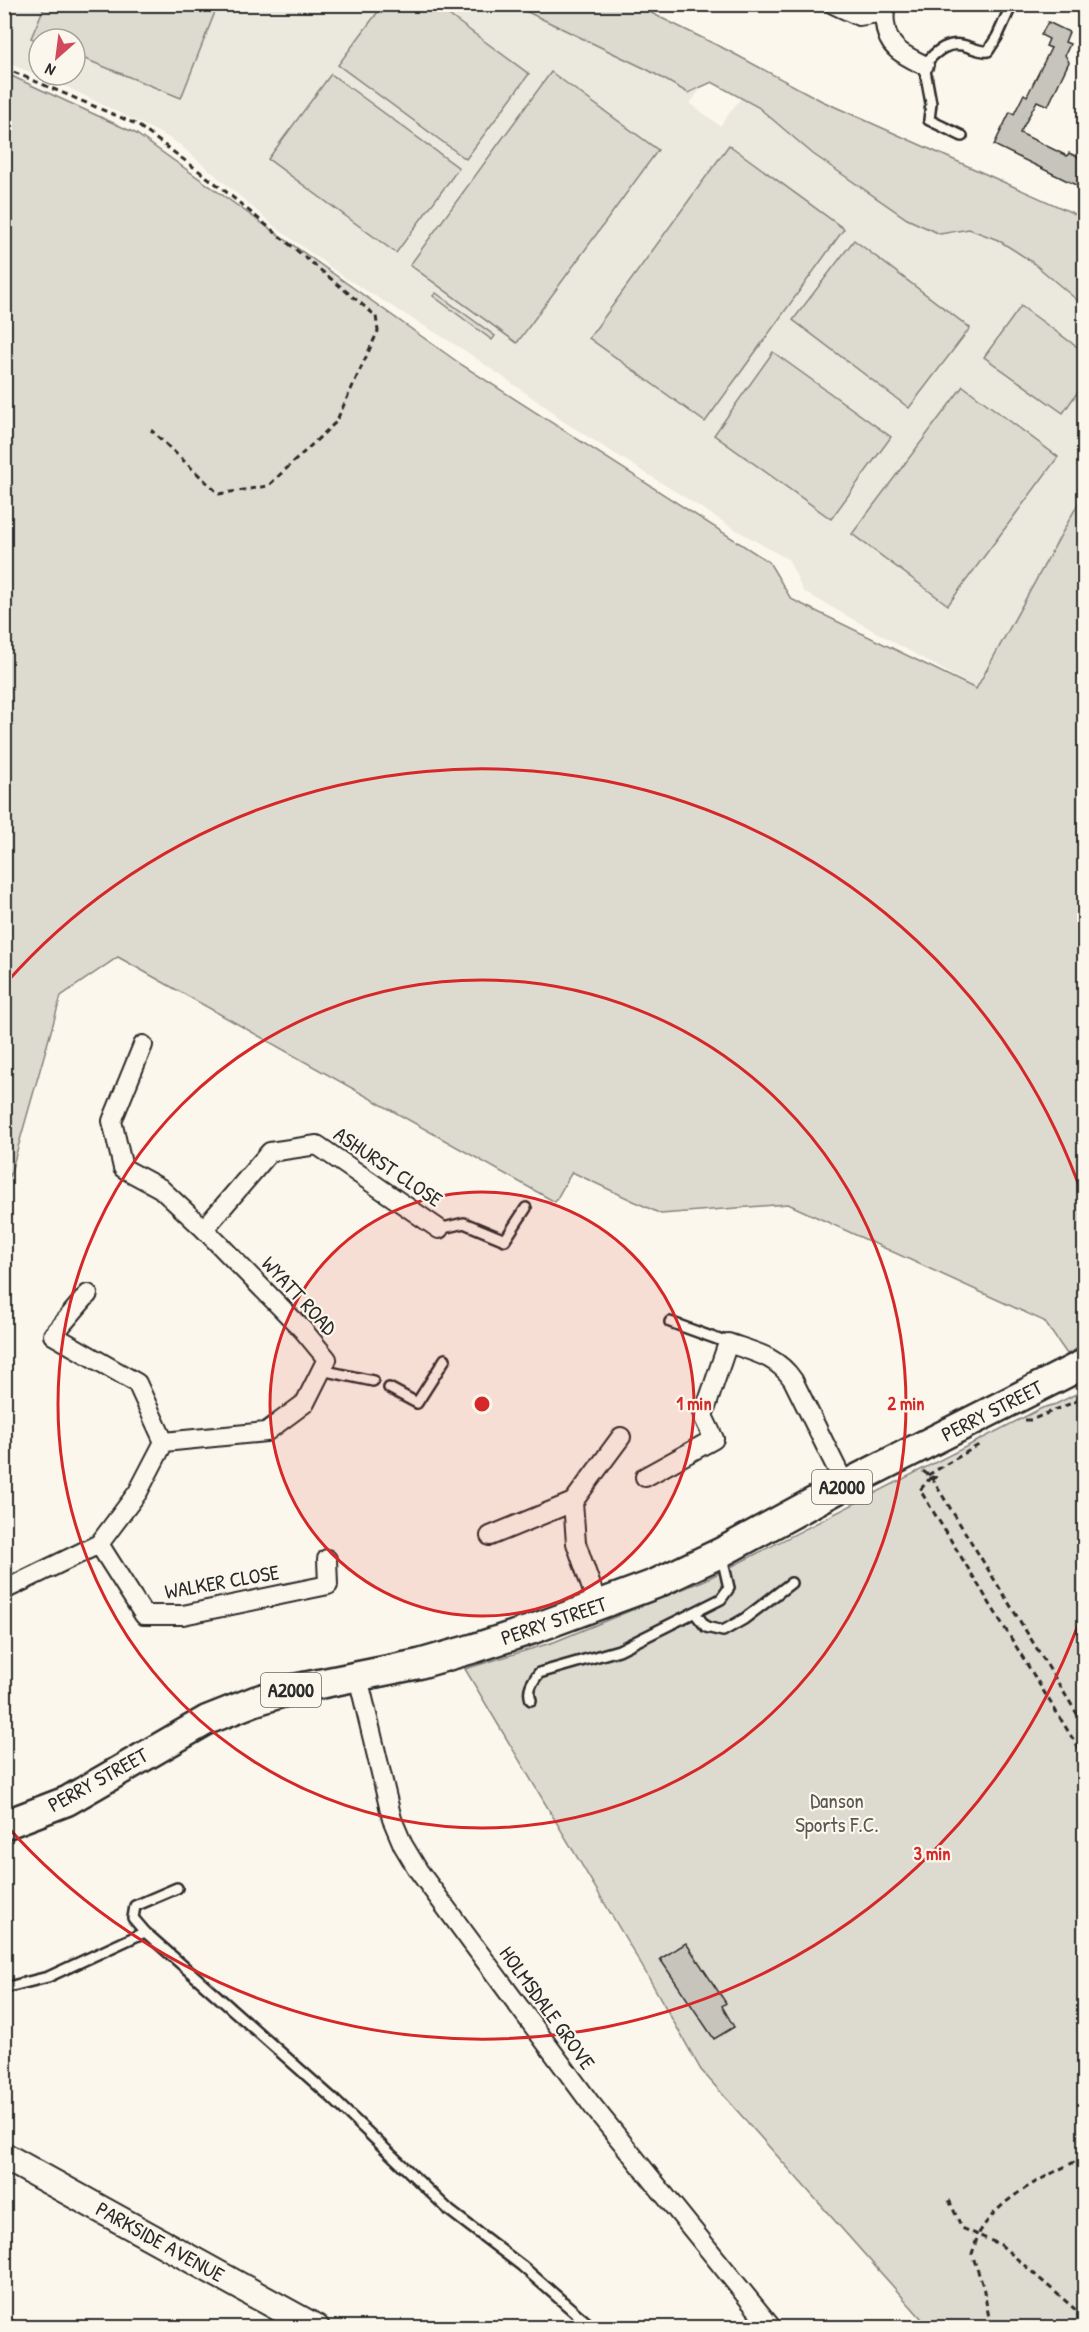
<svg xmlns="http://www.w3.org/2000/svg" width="1089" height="2332" viewBox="0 0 1089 2332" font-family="'Patrick Hand',sans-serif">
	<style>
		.built { fill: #ebe8de; fill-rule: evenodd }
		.green { fill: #dddad0; stroke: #84827e; stroke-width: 1.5 }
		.building { fill: #c7c4bc; stroke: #2b2b2b; stroke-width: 1.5 }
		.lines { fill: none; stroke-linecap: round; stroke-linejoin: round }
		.lane-casing { stroke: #2b2b2b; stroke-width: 14 }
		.street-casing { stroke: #2b2b2b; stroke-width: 22 }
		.secondary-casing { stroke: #2b2b2b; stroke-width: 30 }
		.primary-casing { stroke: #2b2b2b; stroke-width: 33 }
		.path { stroke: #2b2b2b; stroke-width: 3; stroke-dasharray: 6 4.5; stroke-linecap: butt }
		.lane { stroke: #fbf7ec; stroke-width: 9 }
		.street { stroke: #fbf7ec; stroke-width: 18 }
		.secondary { stroke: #fbf7ec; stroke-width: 26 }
		.primary { stroke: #fbf7ec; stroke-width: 28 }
		.ring { fill: none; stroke: #d62828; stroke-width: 3 }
		.labels { text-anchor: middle; stroke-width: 4.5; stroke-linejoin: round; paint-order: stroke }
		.shield { fill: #fbf7ec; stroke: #696865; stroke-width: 1.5 }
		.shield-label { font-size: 20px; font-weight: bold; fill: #2b2b2b }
		.street-label { font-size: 21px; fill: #2b2b2b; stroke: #fbf7ec }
		.park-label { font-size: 21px; fill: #585754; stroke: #fbf7ec }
		.centre { fill: #d62828; stroke: #fbf7ec; stroke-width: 3 }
		.ring-label { font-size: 18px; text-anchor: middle; font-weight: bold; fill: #d62828; stroke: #fbf7ec; stroke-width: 4.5; stroke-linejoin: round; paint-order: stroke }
	</style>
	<rect width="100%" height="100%" fill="#fbf7ec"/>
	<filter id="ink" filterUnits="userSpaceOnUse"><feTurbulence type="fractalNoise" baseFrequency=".0167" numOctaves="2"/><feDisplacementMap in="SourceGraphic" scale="12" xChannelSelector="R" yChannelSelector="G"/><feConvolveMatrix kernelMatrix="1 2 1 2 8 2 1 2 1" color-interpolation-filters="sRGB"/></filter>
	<g filter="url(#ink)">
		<path class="built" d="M4 5H630L729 51 690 103 720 126 748 88 1084 231V493L977 689 803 591 789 560 738 531 555 416 556 414 467 352 344 277 278 229 179 144 164 135 67 87 5 62ZM39 39H75V75H39Z"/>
		<path class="green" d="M434 4 529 74 466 159 338 65 383 5Z
			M211 5 217 7 181 98 75 55V39H39V41L31 38 45 5Z
			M513 5H635L729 51 822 101 1084 218V306L1031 261 998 240 969 229 940 234 907 219 813 154 758 107 712 82 688 93 648 70Z
			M551 72 658 150 517 343 410 265Z
			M5 73 135 133 462 365 769 562 791 599 976 689 1084 493V1345L1067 1354 1044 1321 788 1204 661 1214 572 1172 555 1202 118 957 61 996 5 1193Z
			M331 74 459 168 396 253 268 159Z
			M729 145 844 229 705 422 589 338Z
			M854 240 970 328 909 408 793 320Z
			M436 293 495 336 492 340 433 296Z
			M1021 306 1084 352V383L1063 413 984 357Z
			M773 352 891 437 831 519 714 435Z
			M963 386 1058 457 948 605 852 534Z
			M1084 1390V2327H929L701 2070 642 1966 465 1669 554 1642 705 1580 1042 1408 1056 1404Z"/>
		<path class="building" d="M1048 22 1069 32 1065 42 1070 44 1065 55 1069 62 1048 106 1037 101 1020 133 1067 156 1069 153 1084 160V189L994 145 1010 112 1014 114 1024 94 1027 96 1051 48 1046 46 1049 39 1041 35Z
			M686 1943 726 2003 722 2006 734 2027 714 2039 660 1959Z"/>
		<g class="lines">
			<g class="lane-casing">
				<path id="lane" d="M962 136 929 120 931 103 924 65C936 51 949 39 969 47 976 49 980 52 988 51L997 37 1012 4
					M439 1229 464 1223 505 1240 526 1208
					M670 1322 728 1343
					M321 1370 373 1381
					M389 1388 417 1403 445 1359
					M695 1613 706 1627 723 1631 744 1619 791 1583
					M531 1700C527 1689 532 1682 539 1673L619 1650 721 1599 729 1588 722 1557
					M145 1932 331 2097 450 2211 522 2266 593 2328
					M4 1988 48 1977 145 1932 133 1918 135 1906 177 1888
					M4 2322 14 2328"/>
			</g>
			<g class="street-casing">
				<path id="street" d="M833 4 859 16 884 12
					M887 4C884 11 884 16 885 23 887 48 903 55 924 65
					M204 1229 270 1152 317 1145 439 1229
					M88 1294 53 1335 137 1383 164 1442
					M645 1477 714 1439 703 1416 728 1343C754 1352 777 1356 793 1380L845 1485
					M573 1502 576 1543 598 1606
					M490 1536 573 1502 621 1437
					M99 1544 144 1615H183L328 1585 327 1559
					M4 1590 99 1544 138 1492 164 1442 266 1432 305 1403 327 1359 303 1330 204 1229 160 1188 123 1168 112 1121 143 1045
					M358 1677 392 1819 403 1845 418 1870 591 2104 772 2328"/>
			</g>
			<g class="secondary-casing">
				<path id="secondary" d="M4 2156 316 2328"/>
			</g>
			<g class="primary-casing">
				<path id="primary" d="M4 1825 67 1801 207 1720 255 1701 294 1689 419 1664 475 1648 530 1630 655 1584 720 1553 845 1485 1084 1364"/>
			</g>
			<path class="path" d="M4 68 136 124 219 186 376 316 378 331 336 422 268 486 219 494 151 430
				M1025 1420H1031L1084 1398
				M923 1471 931 1477 1084 1725
				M928 1475 982 1443
				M931 1477 920 1490 1084 1757
				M931 1477 938 1478
				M1084 2157C1046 2177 1000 2195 978 2235L1001 2245 1084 2317
				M949 2200 962 2228 978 2235 972 2254 983 2286 991 2328"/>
			<use href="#lane" class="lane"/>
			<use href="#street" class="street"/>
			<use href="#secondary" class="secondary"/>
			<use href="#primary" class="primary"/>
		</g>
	</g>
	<circle cx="482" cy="1404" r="212" fill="#d62828" fill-opacity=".12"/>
	<g class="ring">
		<circle cx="482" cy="1404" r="212"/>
		<circle cx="482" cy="1404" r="424"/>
		<path d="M1083 1611A636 636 0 0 1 6 1825M6 983A636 636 0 0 1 1083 1197"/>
	</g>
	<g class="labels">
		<g class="shield">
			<rect x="812" y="1470" width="60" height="34" rx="4.5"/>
			<rect x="261" y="1673" width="60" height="34" rx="4.5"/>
		</g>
		<g class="shield-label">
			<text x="842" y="1494">A2000</text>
			<text x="291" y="1697">A2000</text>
		</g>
		<g class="street-label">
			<text transform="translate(388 1167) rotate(34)" y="7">ASHURST CLOSE</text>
			<text transform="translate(299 1296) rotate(47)" y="7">WYATT ROAD</text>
			<text transform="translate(992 1411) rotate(-27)" y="7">PERRY STREET</text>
			<text transform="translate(222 1582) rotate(-10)" y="7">WALKER CLOSE</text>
			<text transform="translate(554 1621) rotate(-19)" y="7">PERRY STREET</text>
			<text transform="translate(98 1780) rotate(-29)" y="7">PERRY STREET</text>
			<text transform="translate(547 2008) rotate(54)" y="7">HOLMSDALE GROVE</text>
			<text transform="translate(160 2242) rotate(29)" y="7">PARKSIDE AVENUE</text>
		</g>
		<g class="park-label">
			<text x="837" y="1808">Danson<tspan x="837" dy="24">Sports F.C.</tspan></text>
		</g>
	</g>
	<circle cx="482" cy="1404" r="9" class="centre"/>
	<g class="ring-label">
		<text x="694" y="1410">1 min</text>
		<text x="906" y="1410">2 min</text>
		<text x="932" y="1860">3 min</text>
	</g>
	<rect width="1089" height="2332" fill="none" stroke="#fbf7ec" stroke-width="24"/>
	<rect x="12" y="12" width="1065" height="2308" fill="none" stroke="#2b2b2b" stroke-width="2" filter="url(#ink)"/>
	<g transform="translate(57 57) rotate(208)"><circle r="28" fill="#fbf7ec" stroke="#a8a59f" stroke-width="1.5"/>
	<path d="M0-4.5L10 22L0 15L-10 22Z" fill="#d1495b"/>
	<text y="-9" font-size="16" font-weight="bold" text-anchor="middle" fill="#2b2b2b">N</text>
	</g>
</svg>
